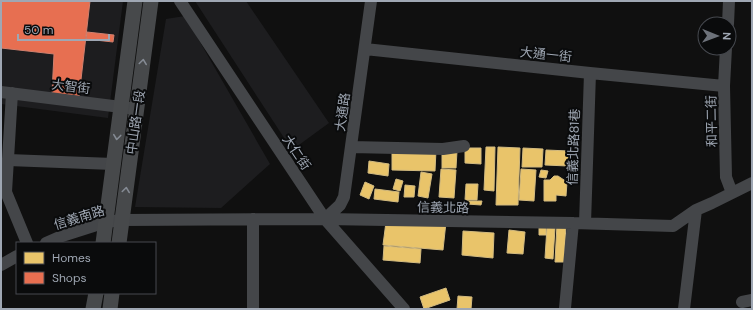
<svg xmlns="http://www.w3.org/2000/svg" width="753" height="310" viewBox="0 0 753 310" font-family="'DM Sans','Noto Sans TC',sans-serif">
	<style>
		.built { fill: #1d1d1f }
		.homes { fill: #e9c46a; stroke: #d3bb80 }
		.shops { fill: #e76f51; stroke: #d1806e }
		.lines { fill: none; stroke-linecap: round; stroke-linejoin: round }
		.minor { stroke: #444649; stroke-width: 12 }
		.major { stroke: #47494b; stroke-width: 15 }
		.oneway { stroke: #858b94 }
		.labels { text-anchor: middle; stroke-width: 4; stroke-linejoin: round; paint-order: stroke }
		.street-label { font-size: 13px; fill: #9fa7b3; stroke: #0a0b0c }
	</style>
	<rect width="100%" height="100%" fill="#101010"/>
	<path class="built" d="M1 1H123L108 118 1 104Z
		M195 1H246L329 123 292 150Z
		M185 16 270 164 221 208 135 207 166 19Z"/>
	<path class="homes" d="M486 147H495L494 191 484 190Z
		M498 147 520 148 518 205H496Z
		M465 148H481V164L465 163Z
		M523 148 543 149 542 167H522Z
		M392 149 436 150 435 171 392 170Z
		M442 150 457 151 456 168H442Z
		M546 150 569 151 568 166 545 165Z
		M369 161 389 164 388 176 368 173Z
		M441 169 456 170 454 198 439 197Z
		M521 169 536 170 534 201 519 200Z
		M541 170 548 171 546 178 539 177Z
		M421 172 432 174 428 198 418 196Z
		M554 176H558L567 182 566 196 556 195V201H544V180H550Z
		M396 179 403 181 400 191 393 189Z
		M365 182 374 186 369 199 360 195Z
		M466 184H478L477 200H465Z
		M405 185 415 186 414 197H404Z
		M375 189 399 192 398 202 374 199Z
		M467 201H482L481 205 467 204Z
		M386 222H446L443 250 383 245Z
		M557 224H566L564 262H555Z
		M539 225H546V235H539Z
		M547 227 555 228 553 259 545 258Z
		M509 230 525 232 523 254 507 253Z
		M463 231 494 233 493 258 462 255Z
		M384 246 421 249 420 263 383 260Z
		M446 288 450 300 424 309 420 297Z
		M458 296 472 297 471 309H457Z"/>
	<path class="shops" d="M1 1H90L79 97 52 93 54 54 1 48Z
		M87 32 114 35 113 42 86 39Z"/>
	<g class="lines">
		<path class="minor" d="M180 1 325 219 404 309
			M728 24 729 1
			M726 48 724 86 726 177 732 193
			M365 49 590 73 724 86
			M1 92 129 108
			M12 93 6 192 27 243
			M351 147 443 149 464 146
			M8 160 113 164
			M253 219V309
			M325 219 340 205 344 197 371 1
			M585 223 590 73
			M46 243 62 236 106 222 122 220 325 219 573 223 673 226 696 210 712 203 752 183
			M1 265 17 256
			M742 302 752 300
			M565 308 573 223
			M684 309 696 210"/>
		<path class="major" d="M103 243 135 1
			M119 243 151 1
			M93 309 96 293
			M110 309 112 293"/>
	</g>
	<defs><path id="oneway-chevron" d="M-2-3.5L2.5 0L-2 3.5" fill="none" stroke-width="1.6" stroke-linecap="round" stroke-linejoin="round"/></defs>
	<g class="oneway">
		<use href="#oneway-chevron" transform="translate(143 62) rotate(-82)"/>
		<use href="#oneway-chevron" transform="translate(117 137) rotate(97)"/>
		<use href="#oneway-chevron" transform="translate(126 190) rotate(-82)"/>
	</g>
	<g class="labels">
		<g class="street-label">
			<text transform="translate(546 54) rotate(6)" y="5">大通一街</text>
			<text transform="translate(71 86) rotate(7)" y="5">大智街</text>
			<text transform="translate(342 112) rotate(-82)" y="5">大通路</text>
			<text transform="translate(711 121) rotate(-91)" y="5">和平二街</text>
			<text transform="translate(135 122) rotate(-82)" y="5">中山路一段</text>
			<text transform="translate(573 147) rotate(-88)" y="5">信義北路81巷</text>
			<text transform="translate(297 152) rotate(56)" y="5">大仁街</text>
			<text transform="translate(443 207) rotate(1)" y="5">信義北路</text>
			<text transform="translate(79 217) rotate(-17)" y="5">信義南路</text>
		</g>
	</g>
	<rect width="753" height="310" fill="none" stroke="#9fa7b3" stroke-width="4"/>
	<rect x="16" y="242" width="140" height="52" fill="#0a0b0c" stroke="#46494f"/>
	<rect x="24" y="252" width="20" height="12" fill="#e9c46a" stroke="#46494f"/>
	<text x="52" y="262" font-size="12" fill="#9fa7b3">Homes</text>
	<rect x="24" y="272" width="20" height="12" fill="#e76f51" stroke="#46494f"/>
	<text x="52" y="282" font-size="12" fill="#9fa7b3">Shops</text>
	<g transform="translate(717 36) rotate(91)"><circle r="19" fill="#0a0b0c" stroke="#46494f"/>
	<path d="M0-3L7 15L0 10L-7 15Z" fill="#6d727a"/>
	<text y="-6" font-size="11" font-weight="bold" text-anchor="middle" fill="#9fa7b3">N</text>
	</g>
	<path d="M18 34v6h91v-6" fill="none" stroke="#9fa7b3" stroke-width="2"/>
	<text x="24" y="34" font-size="12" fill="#9fa7b3" stroke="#0a0b0c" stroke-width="3" paint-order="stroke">50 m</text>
</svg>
